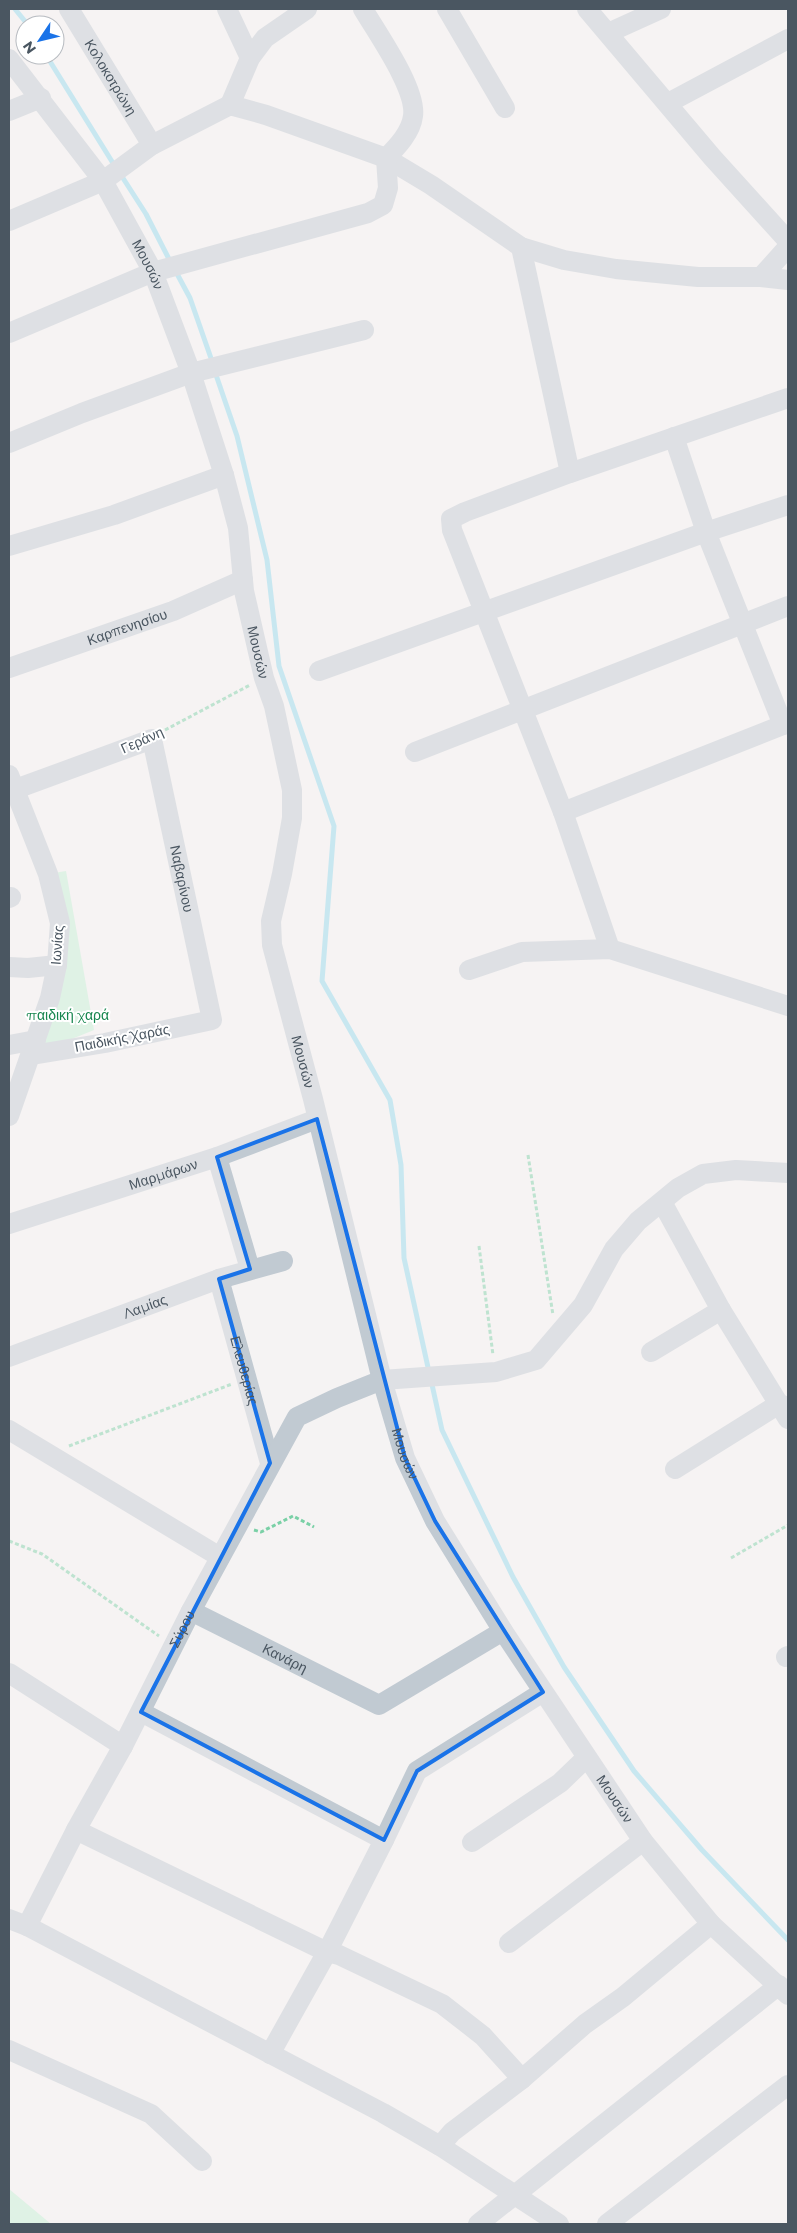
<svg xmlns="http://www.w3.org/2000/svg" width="797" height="2233" viewBox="0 0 797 2233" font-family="Montserrat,sans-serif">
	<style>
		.green { fill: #c3f1d5 }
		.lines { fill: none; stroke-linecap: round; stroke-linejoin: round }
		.stream { stroke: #90daee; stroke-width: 5 }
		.path { stroke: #7ad0a6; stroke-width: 3; stroke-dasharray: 4 2.5; stroke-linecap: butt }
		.minor { stroke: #c1cad2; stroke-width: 20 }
		.marked { fill: none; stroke: #1a73e8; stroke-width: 4; stroke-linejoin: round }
		.labels { text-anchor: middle; stroke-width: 4; stroke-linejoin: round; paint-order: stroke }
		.street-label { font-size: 14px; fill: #4a5661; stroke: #fff }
		.park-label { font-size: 14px; fill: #17864f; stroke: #fff }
	</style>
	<rect width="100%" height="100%" fill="#f5f3f3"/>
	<path class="green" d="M66 871 94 1030 32 1055 57 965 48 874Z
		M9 2189 51 2224H9Z"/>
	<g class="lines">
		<path class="stream" d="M15 9 28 25
			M46 55 116 168
			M121 175 146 214 171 263
			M175 270 190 298 213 364
			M215 372 237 436 267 560 279 666 334 826 322 981 390 1100 401 1165 404 1258 429 1372
			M431 1380 442 1430 513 1577 564 1667 634 1771 702 1850 788 1940"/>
		<path class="path" d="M165 730 250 685
			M528 1155 553 1315
			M479 1246 493 1355
			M69 1446 232 1384
			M254 1530 261 1532 293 1516 314 1527
			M9 1541 42 1554 159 1636
			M731 1558 788 1525"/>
		<g class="minor">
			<path id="s1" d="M69 9 152 145"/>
			<path d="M227 9 250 58"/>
			<path d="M447 9 505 108"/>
			<path d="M587 9 712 157 788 241"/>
			<path d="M608 33 661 9"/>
			<path id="s2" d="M9 59 103 181 153 272 191 373 224 475 238 528 244 591 264 678 274 706 292 790V818L282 874 271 921 272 945 313 1099 382 1380 405 1458 435 1521 503 1631 643 1841 711 1924 788 1995"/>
			<path d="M668 103 788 39"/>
			<path d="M230 105 250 58 265 38 307 9"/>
			<path d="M9 111 41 98"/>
			<path d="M9 221 103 181 152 145 230 105 266 115 386 158 431 185 521 247 564 260 616 269 698 277H761L788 280"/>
			<path d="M521 247 570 473"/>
			<path d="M761 277 788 247"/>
			<path d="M9 333 153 272 368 213 383 205 388 188 386 158C398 146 411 132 413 116 417 89 377 33 363 9"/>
			<path d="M674 437 706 532 783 725"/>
			<path d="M9 443 82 413 191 373 364 330"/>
			<path d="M9 546 114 515 224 475"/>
			<path id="s3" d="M9 668 173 611 243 580"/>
			<path d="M319 671 706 532 788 505"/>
			<path d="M415 752 788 606"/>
			<path d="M9 775 48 874 60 923 57 965 50 998 9 1116"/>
			<path id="s4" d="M13 790 152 739 212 1020 105 1043 32 1055"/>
			<path d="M563 812 788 723"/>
			<path d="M9 898 11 897"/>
			<path d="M610 949 563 812 452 530 451 519 465 512 570 473 788 398"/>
			<path d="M9 967 28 968 57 965"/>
			<path d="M469 970 522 952 610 949 788 1006"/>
			<path d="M9 1045 36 1040"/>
			<path d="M217 1157 250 1269"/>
			<path d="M662 1202 721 1310 788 1419"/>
			<path id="s5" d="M9 1224 217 1157 317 1119"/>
			<path id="s6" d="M219 1279 270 1463"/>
			<path d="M651 1352 721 1310"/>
			<path id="s7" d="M9 1357 219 1279 283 1261"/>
			<path d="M9 1430 220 1557"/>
			<path d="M675 1469 779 1404 788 1407"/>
			<path id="s8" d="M191 1611 379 1705 503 1631"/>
			<path d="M786 1657 788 1656"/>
			<path d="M9 1673 123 1746"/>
			<path d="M141 1712 384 1840 327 1952 339 1955 442 2004 483 2036 522 2079"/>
			<path d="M76 1830 327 1952 270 2054"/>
			<path d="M384 1840 417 1771 543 1692"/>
			<path d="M472 1842 560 1783 586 1758"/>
			<path d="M9 1919 27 1926 383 2113 440 2146 559 2224"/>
			<path id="s9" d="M27 1926 76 1830 123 1746 191 1611 297 1417 337 1398 382 1380 496 1372 536 1360 583 1305 614 1249 638 1221 678 1188 703 1174 736 1170 788 1173"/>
			<path d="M509 1943 643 1841"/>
			<path d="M9 2050 151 2114 202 2161"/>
			<path d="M440 2146 452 2132 522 2079 585 2024 623 1997 711 1924"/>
			<path d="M478 2224 779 1985"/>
			<path d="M607 2224 788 2085"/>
		</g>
	</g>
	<path d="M0 0H797V2233H0ZM317 1119 405 1458 435 1521 543 1692 417 1771 384 1840 141 1712 270 1463 219 1279 250 1269 217 1157Z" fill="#f5f3f3" fill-opacity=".55" fill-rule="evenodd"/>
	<path class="marked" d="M317 1119 405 1458 435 1521 543 1692 417 1771 384 1840 141 1712 270 1463 219 1279 250 1269 217 1157Z"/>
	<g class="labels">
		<g class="street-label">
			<text dy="5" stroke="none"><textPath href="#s1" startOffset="80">Κολοκοτρώνη</textPath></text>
			<text dy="5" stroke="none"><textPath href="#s2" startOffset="249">Μουσών</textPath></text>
			<text dy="5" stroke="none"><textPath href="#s3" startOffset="125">Καρπενησίου</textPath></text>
			<text dy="5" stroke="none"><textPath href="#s2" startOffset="654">Μουσών</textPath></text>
			<text transform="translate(142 740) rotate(-24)" y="5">Γεράνη</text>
			<text dy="5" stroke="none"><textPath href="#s4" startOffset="291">Ναβαρίνου</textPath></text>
			<text transform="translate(57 945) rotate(-86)" y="5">Ιωνίας</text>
			<text transform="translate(122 1038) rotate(-11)" y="5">Παιδικής Χαράς</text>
			<text dy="5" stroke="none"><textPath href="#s2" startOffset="1074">Μουσών</textPath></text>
			<text dy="5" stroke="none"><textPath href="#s5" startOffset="162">Μαρμάρων</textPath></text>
			<text dy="5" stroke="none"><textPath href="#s7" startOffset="145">Λαμίας</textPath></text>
			<text dy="5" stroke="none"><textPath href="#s6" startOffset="95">Ελευθερίας</textPath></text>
			<text dy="5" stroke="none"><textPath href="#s2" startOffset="1479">Μουσών</textPath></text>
			<text dy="5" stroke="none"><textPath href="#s9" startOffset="335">Σύρου</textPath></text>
			<text dy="5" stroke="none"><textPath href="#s8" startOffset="105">Κανάρη</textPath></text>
			<text dy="5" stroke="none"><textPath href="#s2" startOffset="1884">Μουσών</textPath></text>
		</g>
		<g class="park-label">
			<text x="68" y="1020">παιδική χαρά</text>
		</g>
	</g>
	<rect width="797" height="2233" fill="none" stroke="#4a5661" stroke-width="20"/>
	<g transform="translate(40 40) rotate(235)"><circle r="24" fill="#ffffff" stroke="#b7bbc0"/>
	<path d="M0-4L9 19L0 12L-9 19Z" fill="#1a73e8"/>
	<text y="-8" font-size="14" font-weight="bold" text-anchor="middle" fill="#4a5661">N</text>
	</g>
</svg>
